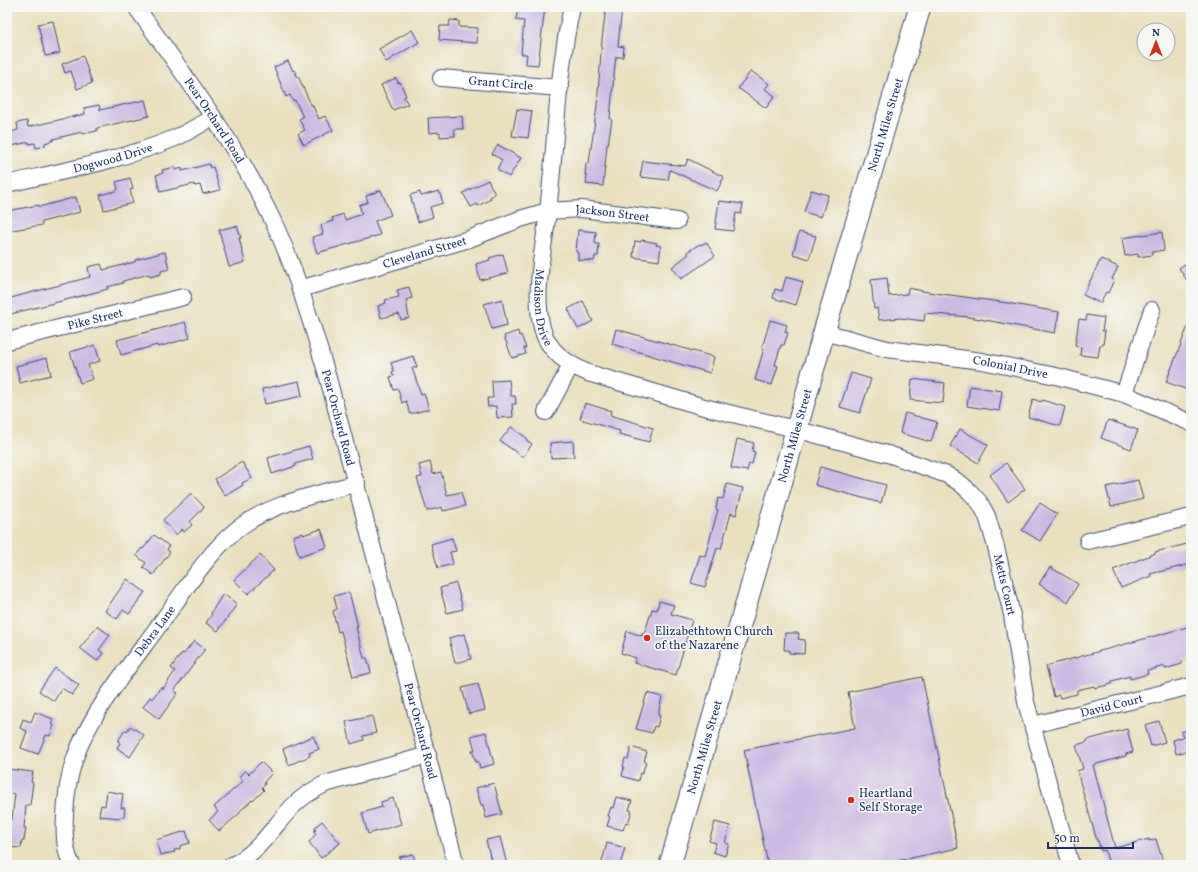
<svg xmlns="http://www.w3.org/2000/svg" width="1198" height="872" viewBox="0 0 1198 872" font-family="Vollkorn,serif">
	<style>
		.building { fill: #ccb9e3 }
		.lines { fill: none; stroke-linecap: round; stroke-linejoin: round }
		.minor-casing { stroke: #3a4a6c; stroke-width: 18 }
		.major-casing { stroke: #3a4a6c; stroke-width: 23 }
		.minor { stroke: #fff; stroke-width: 16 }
		.major { stroke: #fff; stroke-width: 21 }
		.poi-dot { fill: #c8321e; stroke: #f6f6f2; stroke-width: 1.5 }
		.labels { text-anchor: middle; stroke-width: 3.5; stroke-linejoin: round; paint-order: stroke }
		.street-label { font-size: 12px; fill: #1b2f5e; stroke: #f6f6f2 }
		.poi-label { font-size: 12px; fill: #1b2f5e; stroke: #f6f6f2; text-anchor: start }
	</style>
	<rect width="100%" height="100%" fill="#f6f6f2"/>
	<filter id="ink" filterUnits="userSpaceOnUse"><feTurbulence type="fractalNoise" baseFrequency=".025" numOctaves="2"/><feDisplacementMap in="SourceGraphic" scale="8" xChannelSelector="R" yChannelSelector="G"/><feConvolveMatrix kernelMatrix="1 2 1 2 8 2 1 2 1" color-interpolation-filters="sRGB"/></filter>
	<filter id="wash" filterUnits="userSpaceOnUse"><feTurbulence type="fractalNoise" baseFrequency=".012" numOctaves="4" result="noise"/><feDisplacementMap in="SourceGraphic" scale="16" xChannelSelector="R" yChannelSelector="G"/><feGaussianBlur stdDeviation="0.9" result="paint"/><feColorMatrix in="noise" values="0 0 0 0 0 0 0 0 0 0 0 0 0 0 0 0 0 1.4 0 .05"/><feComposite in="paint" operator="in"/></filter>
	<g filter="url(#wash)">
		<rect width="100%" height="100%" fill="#eae0be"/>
		<g id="blocks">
			<path class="building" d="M518 7H545L538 65 526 64 527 54H521L524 21 516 20Z
				M606 7H622L618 46 624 47 623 57H616L615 64 610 119H612L608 145H607L603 186 586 184 587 176 585 175 586 163H589L597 106 602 40Z
				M450 20 459 21V27L478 28 477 43 439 40 440 26H449Z
				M53 21 60 53 45 56 38 24Z
				M412 30 419 42 386 62 379 49Z
				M83 56 92 83 77 89 71 71 65 73 62 64Z
				M288 61 293 71 294 70 297 76H298L311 105 312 104 319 119 325 116 333 130 304 145 298 134 305 130 299 119 303 117 295 100 293 101 290 95 286 97 274 67Z
				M751 71 769 84 765 89 775 96 766 108 738 88Z
				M396 78 398 83 400 82 406 96 404 97 408 104 393 110 381 85Z
				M145 100 149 116 97 128V131L82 134V132L53 139 54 140 45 143V146L36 148 35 143 29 144V142L7 147V133L18 130 17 123 27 121 28 127 85 114 84 108 99 105 100 110Z
				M517 109 532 111 528 138 512 136Z
				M462 116 463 129H454L455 136 440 137V132L429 133 428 118Z
				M498 145 521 158 509 177 498 170V167L502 160 492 154Z
				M688 159 724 177 717 191 670 170 668 180 640 177 643 161 685 166Z
				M209 164 210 168 213 167 220 190 203 194 200 185 195 186 194 184 160 192 156 175 163 173 162 170 175 167V170L182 168V171Z
				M130 178 133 189 130 190 133 203 104 210 100 195 116 191 118 189 116 182Z
				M488 180 495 194 490 197 491 199 478 206 477 204 471 207 463 193Z
				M381 190 391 215 375 221 380 235 317 253 312 237 323 234 321 225 333 221 332 218 343 214 345 220 362 214 359 205 368 202 366 196Z
				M811 190 828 195 821 217 804 212Z
				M439 191 443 203 430 207 433 217 418 222 410 195 420 192 421 196Z
				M76 197 80 212 42 222V225L7 231V211L39 205V207Z
				M719 201 743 204 741 214 736 213 733 231 715 229Z
				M235 226V227L237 226 241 238H239L245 262 229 267 219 230Z
				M578 230 596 232 595 242 596 244H599L598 256H595L594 261 578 260V253L576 252Z
				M799 232 816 236 809 259 793 254Z
				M1162 232 1164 250 1152 252V255L1138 257V254L1125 256 1122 238Z
				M642 240 657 243 656 245 661 246 659 261 633 257 635 241 641 242Z
				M706 242 715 256 681 279 672 267 689 254 687 252 700 244 701 245Z
				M165 252 169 269 161 271V274L150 277 149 274 123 281V283L107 287 108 289 7 315V299L90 277 88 267 101 264 103 270 135 262V260Z
				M503 254 508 273 480 280 476 264 490 260 489 258Z
				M1101 259 1118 267 1112 279 1114 280 1108 293 1106 292 1100 303 1083 295Z
				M1191 260V287L1179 268Z
				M786 277 803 282 796 305 773 298 775 289 782 291Z
				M887 278 889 296 907 294 908 288 928 292 1001 302 1059 312 1055 333 969 317 925 313 924 321 900 318 879 320 877 308 874 309 871 280Z
				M409 287 412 298 406 300 409 318 401 320 399 314 381 318 378 306 386 303 385 300 399 297 397 290Z
				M502 299 507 325 492 329 484 304Z
				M583 301 593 321 578 329 568 309Z
				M1087 315 1104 318 1102 331H1105L1103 345H1100L1098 357 1080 355 1081 347 1075 346 1079 319 1086 320Z
				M770 320 787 325 785 332 788 333 784 345H781L775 365 778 366 772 385 755 380 764 348H762Z
				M1190 321H1191V381L1188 390 1166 382Z
				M185 322 190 338 158 347 157 345 121 355 117 340Z
				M616 329 714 357 710 373 612 344Z
				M518 331 519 336 521 335 526 348H524L526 354 512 358 504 336Z
				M95 345 100 361 88 365 93 379 80 383 70 352Z
				M413 356 417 367 412 368 421 394 424 393 429 409 410 414 406 401 402 403 398 389 394 390 390 377 394 376 392 372 394 371 391 363Z
				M47 358 51 375 20 383 16 366Z
				M851 373 871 379 860 413 840 407Z
				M912 379 945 383 943 403 910 400Z
				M509 380 511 396H515L516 404H512L513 417 497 418 496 406 488 407 487 398H493L492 381Z
				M299 381 302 396 265 404 262 389Z
				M970 386 1002 391 999 411 967 406Z
				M1033 399 1041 402 1042 400 1065 407 1060 426 1028 417Z
				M585 403 611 411 610 415 653 428 649 442 619 434 620 431 580 419Z
				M905 413 937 422 931 442 900 433Z
				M1108 420 1138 430 1131 449 1101 438Z
				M511 427 527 438 526 440 532 444 523 457 500 441Z
				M960 429 988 445 978 463 950 446Z
				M737 439 754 443 752 451 755 452 752 464H749L747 471 731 468Z
				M573 441 574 457 551 458 550 443Z
				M309 446 313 459 295 464 296 466 272 474 268 458Z
				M242 462 252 478 242 483 243 485 225 496 215 479Z
				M430 462 433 474 441 472 447 495 461 492 465 506 443 511 442 507 427 511 417 478 422 477 419 465Z
				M1006 463 1025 489 1008 502 990 475Z
				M820 467 886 485 881 503 815 485Z
				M1138 480 1143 499 1111 507 1106 487Z
				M727 484 743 488 736 515 731 513 721 549 717 548 705 587 691 583 700 555 705 556 718 510 716 509 718 498 723 499Z
				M191 493 204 507 190 522 192 525 184 532 182 529 176 535 163 520Z
				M1040 503 1057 514 1040 541 1022 530Z
				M321 529 327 547 299 556 293 536 303 533V535Z
				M154 535 169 546 167 550 170 552 153 575 143 567 146 563 136 555 142 548 143 549Z
				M452 538 456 551 450 552 453 564 438 568 431 544Z
				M1187 544 1191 564 1150 574 1151 576 1121 588 1113 570 1156 553 1155 552Z
				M260 555 274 570 248 594 234 580Z
				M1050 567 1078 584 1068 602 1039 584Z
				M127 579 145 592 129 614 123 610 117 619 105 611Z
				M456 583 463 609 447 613 440 588Z
				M349 592 358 627H356L364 658H367L371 673 353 677 341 631 338 632 333 611 337 609 334 596Z
				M223 594 237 604 218 631 206 623 212 614 211 613Z
				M659 601 674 605 671 614 692 620 676 675 634 663 636 658 621 653 627 631 642 636 643 632H645L652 609 657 610Z
				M97 626 110 635 99 650 103 653 97 661 80 648Z
				M1191 626V658L1182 661V664L1165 669 1164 666 1147 671 1148 674 1130 679V676L1112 681V684L1095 688 1094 686 1077 690V694L1060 698 1059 695 1054 697 1046 666Z
				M785 633H799L798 639 805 640 804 654 789 653V650H784Z
				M464 634 471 659 455 663 449 638Z
				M194 641 205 649 174 691 178 693 159 719 143 707 150 697 152 699 161 687 163 689 175 671 171 668 182 653 184 654Z
				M55 668 79 685 72 695 62 688 54 701 39 691Z
				M922 677 958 848 878 865H768L744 750 855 728 848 692Z
				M478 684 485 710 469 714 462 688Z
				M647 693 662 697 658 715 660 716 657 727 654 726 652 733 636 729Z
				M35 712 53 719 51 724 54 725 50 736 46 735 38 754 21 748 27 731 20 728 23 719 31 722Z
				M372 716 376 733 363 736 364 740 351 744 346 722Z
				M1159 721 1165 742 1151 746 1145 725Z
				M130 726 144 735 130 757 117 748 120 743 118 741 125 730 127 731Z
				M1127 729 1133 752 1126 754V756L1093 765 1115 848 1149 839V841L1156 839 1163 862 1153 865H1109L1105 850 1101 851 1098 841H1097L1077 771 1083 769 1076 745 1087 742V740Z
				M1191 729V757H1188L1187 751 1176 754 1173 740 1183 737 1181 732Z
				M486 732 494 764 480 768 478 761 476 762 472 750H475L471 736Z
				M313 736 319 749 309 753 310 756 289 765 283 749Z
				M631 747 647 752 644 761 646 762 642 774 640 773 638 781 622 776 624 767H623L625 758 628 759Z
				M261 762 272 773 264 782 265 784 262 788 264 790 253 801 252 800 239 812 240 813 219 831 209 820 218 812 214 807 243 781 239 777 245 770 249 774Z
				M7 769 33 772 31 782 33 783 30 805H26L24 828H26L24 840H22L21 848 7 847V818L12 819 15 794 7 793Z
				M494 783 502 814 486 818 483 805H481L476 788Z
				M107 791 123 794 121 808H125L124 817H120V818L99 816 101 805 105 806Z
				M616 797 632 801 629 810 632 811 628 823 626 822 623 830 607 826 610 817 608 816 611 807 613 808Z
				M393 798 401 824 368 834 362 813 382 807 381 802Z
				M322 821 340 843 321 858 309 842 316 834 314 831 316 830 314 828Z
				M715 822 730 826 725 843 729 844 725 856 713 852 716 843 709 841Z
				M186 831 190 843 180 846V849L174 850 175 852 160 855 156 840Z
				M500 837 507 865H492L486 840Z
				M607 843 625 848 620 865H601Z
				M413 854 416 865H401L399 857Z"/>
		</g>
	</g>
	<g filter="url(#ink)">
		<use href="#blocks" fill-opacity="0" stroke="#3a4a6c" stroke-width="1"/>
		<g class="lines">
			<g class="minor-casing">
				<g id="minor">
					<path id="s1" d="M136 7C185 76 237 145 273 221 297 272 312 325 328 378L456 865"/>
					<path id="s2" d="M572 7C557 74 556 143 548 211 544 248 533 292 542 328 548 352 568 364 588 373L704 407 795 429 891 455 947 475 960 483 970 492 980 503 987 516 996 547 1012 615 1026 702 1071 865"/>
					<path id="s3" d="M441 78 560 88"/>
					<path id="s4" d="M7 184C63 171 122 160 175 138 189 132 201 124 213 117"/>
					<path id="s5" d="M300 289 469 239 520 219 548 211 582 209 677 221"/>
					<path id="s6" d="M824 332 887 349 982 361 1056 376 1124 394 1191 423"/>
					<path id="s7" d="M7 341 183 297"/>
					<path d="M1124 394 1152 310"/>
					<path d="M546 412 571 365"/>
					<path d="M1088 541 1191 517"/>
					<path id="s8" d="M1033 725 1191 686"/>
					<path id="s9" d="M72 865C64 851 64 830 65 815 66 796 68 779 74 761 89 714 131 664 160 624 183 593 207 554 236 530 270 503 316 495 357 483"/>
					<path d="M232 865C259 853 274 825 294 805 303 796 313 790 325 784L428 755"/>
				</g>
			</g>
			<g class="major-casing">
				<g id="major">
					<path id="s10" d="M670 865 781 484 824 332 920 7"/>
				</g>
			</g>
			<use href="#minor" class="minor"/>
			<use href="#major" class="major"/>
		</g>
	</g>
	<g class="poi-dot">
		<circle cx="647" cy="638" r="4"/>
		<circle cx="851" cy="800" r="4"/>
	</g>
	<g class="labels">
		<g class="street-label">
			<text dy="4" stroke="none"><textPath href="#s3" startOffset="60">Grant Circle</textPath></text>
			<text dy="4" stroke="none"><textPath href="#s1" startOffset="138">Pear Orchard Road</textPath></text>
			<text dy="4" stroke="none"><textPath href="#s10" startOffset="771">North Miles Street</textPath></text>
			<text dy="4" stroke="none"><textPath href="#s4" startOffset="109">Dogwood Drive</textPath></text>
			<text dy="4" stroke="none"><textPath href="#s5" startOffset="325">Jackson Street</textPath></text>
			<text dy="4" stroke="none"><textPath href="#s5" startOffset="130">Cleveland Street</textPath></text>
			<text dy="4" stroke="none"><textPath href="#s2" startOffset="303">Madison Drive</textPath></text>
			<text dy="4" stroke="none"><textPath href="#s7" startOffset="91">Pike Street</textPath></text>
			<text dy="4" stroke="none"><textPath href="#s6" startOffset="190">Colonial Drive</textPath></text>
			<text dy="4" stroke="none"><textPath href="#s1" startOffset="462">Pear Orchard Road</textPath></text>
			<text dy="4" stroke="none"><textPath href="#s10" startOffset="447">North Miles Street</textPath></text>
			<text dy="4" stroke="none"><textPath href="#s2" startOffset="893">Metts Court</textPath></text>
			<text dy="4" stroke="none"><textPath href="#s9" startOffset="260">Debra Lane</textPath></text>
			<text dy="4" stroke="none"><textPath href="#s8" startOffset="81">David Court</textPath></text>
			<text dy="4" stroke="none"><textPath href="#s1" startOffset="786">Pear Orchard Road</textPath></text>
			<text dy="4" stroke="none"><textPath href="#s10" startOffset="123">North Miles Street</textPath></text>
		</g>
		<g class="poi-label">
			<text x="655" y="635">Elizabethtown Church<tspan x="655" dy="14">of the Nazarene</tspan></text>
			<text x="859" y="797">Heartland<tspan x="859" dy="14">Self Storage</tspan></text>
		</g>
	</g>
	<rect width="1198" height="872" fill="none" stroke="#f6f6f2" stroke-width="24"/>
	<g transform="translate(1156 42)"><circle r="19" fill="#f6f6f2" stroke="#9ea6b7"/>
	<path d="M0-3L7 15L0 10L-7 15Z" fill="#c8321e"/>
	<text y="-6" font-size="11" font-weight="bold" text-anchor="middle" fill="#1b2f5e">N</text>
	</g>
	<path d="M1048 842v6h85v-6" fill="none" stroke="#1b2f5e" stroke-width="2"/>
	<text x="1054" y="842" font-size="12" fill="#1b2f5e" stroke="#f6f6f2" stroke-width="3" paint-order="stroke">50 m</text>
</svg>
